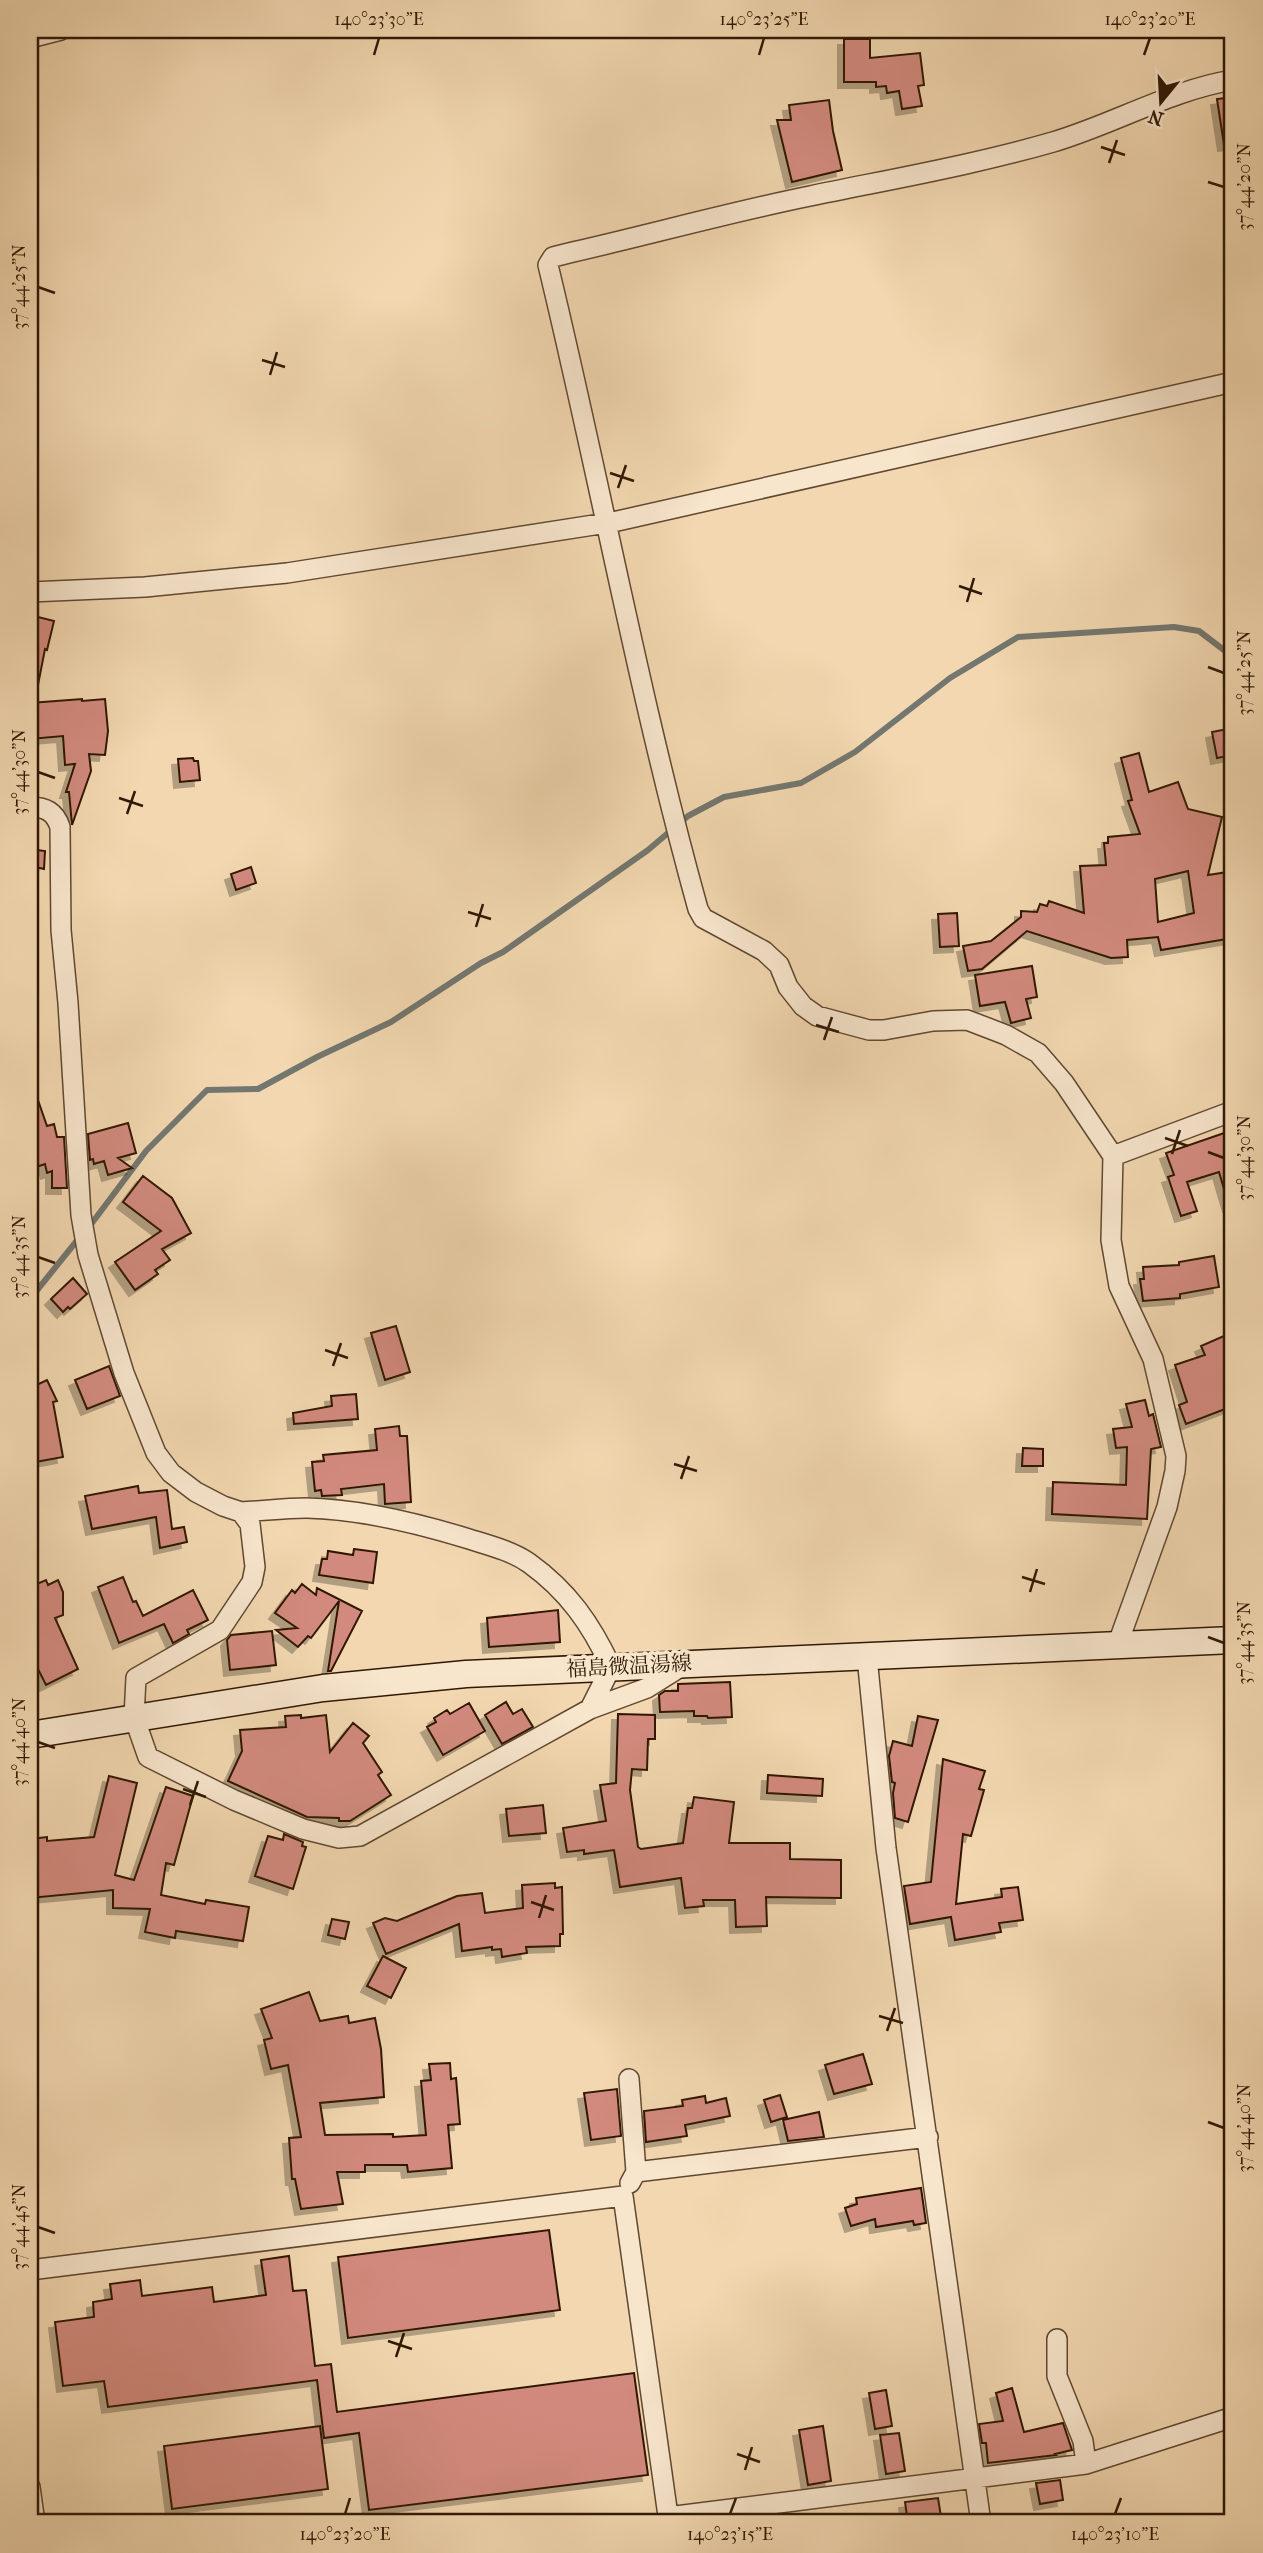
<svg xmlns="http://www.w3.org/2000/svg" width="1263" height="2553" viewBox="0 0 1263 2553" font-family="'IM FELL French Canon','Noto Serif JP',serif">
	<style>
		.lines { fill: none; stroke-linecap: round; stroke-linejoin: round }
		.stream { stroke: #737770; stroke-width: 6 }
		.building { fill: #d28a7e; stroke: #301805; stroke-width: 2; fill-rule: evenodd; filter: url(#shadow) }
		.minor-casing { stroke: #604830; stroke-width: 22 }
		.secondary-casing { stroke: #301805; stroke-width: 29 }
		.minor { stroke: #f7e5cc; stroke-width: 19 }
		.secondary { stroke: #f7e5cc; stroke-width: 26 }
		.ticks { fill: none; stroke: #301805; stroke-width: 2.5 }
		.labels { text-anchor: middle; stroke-width: 7; stroke-linejoin: round; paint-order: stroke }
		.street-label { font-size: 21px; fill: #301805; stroke: #f7e5cc }
		.neatline { fill: none; stroke: #301805; stroke-width: 2.5 }
		.ticks-label { font-size: 18px; text-anchor: middle; fill: #301805 }
	</style>
	<defs>
		<filter id="shadow"><feDropShadow dx="-6" dy="6" stdDeviation="0" flood-color="#0004"/></filter>
	</defs>
	<rect width="100%" height="100%" fill="#f2d7b0"/>
	<filter id="stains"><feTurbulence type="fractalNoise" baseFrequency=".00286" numOctaves="4"/><feColorMatrix values="0 0 0 0 .2 0 0 0 0 .09 0 0 0 0 .02 0 0 0 .5 -.17"/></filter>
	<radialGradient id="worn" r=".72"><stop offset=".6" stop-color="#630" stop-opacity="0"/><stop offset="1" stop-color="#630" stop-opacity=".3"/></radialGradient>
	<g class="lines">
		<path class="stream" d="M89 1227 146 1151 207 1090 258 1089 317 1057 391 1022 481 963 503 952 648 850 688 816 724 797 801 783 855 752 950 678 1018 637 1174 627 1199 631 1233 657
			M30 1299 79 1238"/>
	</g>
	<path class="building" d="M844 39H870V58L920 53 924 85 918 86 922 106 902 109 899 91 887 93 886 86 876 87V82H844Z
		M1233 97V144L1224 145 1217 99Z
		M829 100 833 131 842 170 792 182 777 120H791L789 105Z
		M30 615 54 621 47 650 45 649 38 685 30 684Z
		M82 699V701L105 699 108 731 105 755 89 754 91 771 72 825 69 792H66L75 764 65 765 63 736 30 739V703Z
		M1233 728V755L1217 758 1212 732Z
		M1139 753 1149 792 1178 782 1188 809 1222 817 1208 875 1228 872 1233 902V938L1161 950 1158 937 1127 940 1128 957 1111 958 1027 931 982 969 968 971 963 946 991 941 1021 917V911L1037 912 1040 904 1047 906 1049 901 1084 913 1080 866 1106 865 1104 843H1108V837L1140 834 1128 801 1132 800 1121 758ZM1188 871 1194 913 1158 922 1155 879Z
		M193 758 194 761H198L200 780 180 782 178 759Z
		M30 849 45 851 44 869 30 866Z
		M251 867 256 883 236 890 231 874Z
		M957 913 959 946 940 947 938 914Z
		M1032 966 1037 997 1026 999 1031 1018 1011 1023 1005 1002 980 1006 975 975Z
		M32 1083 47 1126 54 1124 57 1137H64L67 1188H52V1171L47 1173 45 1164 30 1169V1084Z
		M128 1123 136 1153 118 1158 132 1168 108 1175 104 1161 94 1164 93 1159 90 1160 88 1134Z
		M1233 1130V1206H1229L1219 1172 1187 1182 1197 1211 1181 1216 1168 1177 1174 1175 1166 1153Z
		M143 1176 172 1198 191 1233 162 1249 170 1260 155 1270 158 1274 135 1290 115 1262 161 1231 123 1202Z
		M1214 1256 1219 1287 1180 1294V1298L1143 1301 1140 1279H1144L1143 1267 1179 1265V1262Z
		M73 1278 87 1294 70 1309 68 1307 63 1312 51 1299Z
		M396 1326 410 1372 385 1380 371 1333Z
		M1233 1332V1366L1227 1369 1233 1387V1406L1186 1424 1179 1405 1187 1402 1175 1365 1205 1355 1201 1346Z
		M109 1366 120 1396 87 1409 75 1380Z
		M47 1380 57 1401 53 1402 63 1457 30 1463V1388Z
		M356 1394 358 1419 294 1424 293 1413 332 1406 331 1396Z
		M1145 1400 1149 1416 1153 1414 1161 1447 1151 1449 1147 1519 1052 1514 1053 1482 1126 1485 1127 1447 1116 1448 1113 1429 1132 1427 1126 1404Z
		M399 1426 400 1436H407L411 1502 385 1504 384 1484 341 1489 342 1495 322 1496 321 1490 315 1491 312 1462 324 1461 323 1455 377 1450 375 1429Z
		M1023 1448 1043 1449V1466H1022Z
		M138 1486 139 1493 167 1490 172 1529 184 1527 187 1542 160 1548 156 1517 92 1529 85 1496Z
		M354 1549 377 1552 373 1583 319 1575 322 1559H327L328 1551 353 1555Z
		M123 1577 133 1602 136 1601 143 1616 193 1590 208 1620 187 1630 189 1634 173 1643 164 1624 119 1643 98 1587Z
		M46 1580 48 1585 58 1580 63 1592V1615L55 1618 78 1669 46 1685 35 1663 30 1665V1631L36 1628 30 1614V1587Z
		M302 1584 316 1595 317 1588 362 1611 331 1671H328L339 1601 311 1638 308 1636 298 1647 276 1630 297 1628 275 1613 292 1590 295 1593Z
		M558 1610 560 1642 489 1647 487 1618Z
		M272 1631 276 1665 230 1670 227 1640 231 1635Z
		M730 1682 732 1717 708 1718 707 1716H694V1711L660 1712 659 1695 665 1691H678V1684Z
		M506 1702 513 1714 522 1709 533 1727 502 1744 485 1715Z
		M469 1703 485 1731 443 1755 427 1727 436 1722 434 1718 447 1710 450 1714Z
		M618 1714 655 1715V1739H648L647 1770 632 1769 630 1790 638 1847 641 1849 683 1843 688 1808H692L694 1797 734 1802 729 1843H790V1859L841 1860V1898L766 1897 767 1926 736 1927 735 1900H703L704 1906 685 1908 681 1878 620 1887 614 1850 584 1854V1850L567 1852 563 1828 606 1821 600 1785 616 1783Z
		M301 1715V1718L326 1715 330 1752 353 1723 369 1736 363 1743 382 1772 378 1775 391 1795 350 1821H339V1818L307 1817 228 1781 242 1751 240 1730 286 1727 285 1716Z
		M918 1716 938 1720 908 1822 895 1818 893 1793 895 1783 892 1782 889 1756 893 1741 912 1746Z
		M943 1759 985 1771 979 1789 984 1790 971 1836 963 1834 956 1904 1002 1897 1001 1889 1018 1887 1023 1920 999 1923 1001 1932 955 1940 951 1917 910 1924 904 1886 931 1882Z
		M768 1775 823 1779 822 1796 767 1793Z
		M109 1776 137 1783 115 1875 134 1880 166 1787 193 1796 174 1865 166 1863 161 1895 205 1904 206 1900 249 1907 243 1941 176 1931 175 1938 145 1932 150 1909 113 1908V1890L30 1898V1839L47 1837V1841L94 1837Z
		M543 1805 546 1833 509 1836 506 1809Z
		M284 1834 303 1842 302 1846 306 1847 293 1889 255 1876 268 1836 283 1840Z
		M555 1883V1888L562 1887 563 1934H560V1946L526 1947 527 1953 502 1957 501 1949 492 1950V1947L462 1951 459 1924 386 1954 373 1923 385 1918 397 1921 457 1896 482 1893 485 1913 523 1908 522 1885Z
		M332 1919 349 1922 345 1939 328 1935Z
		M383 1956 406 1968 391 1998 367 1986Z
		M309 1992 320 2021 348 2016 349 2023 375 2018 381 2049 384 2097 320 2103 325 2135 393 2134V2137L426 2135 421 2081 431 2080 429 2064 450 2063 451 2079 456 2078 460 2124 448 2125 452 2168 408 2172 407 2165H365V2172H337L343 2204 301 2209 295 2179H292L289 2138 301 2137 288 2065 271 2069 264 2040 272 2038 261 2009Z
		M863 2054 872 2084 834 2094 825 2065Z
		M617 2089 621 2136 591 2140 584 2093Z
		M780 2095 787 2117 771 2122 764 2100Z
		M705 2096 706 2103 726 2098 730 2116 685 2125 687 2136 646 2142 644 2111 683 2106 682 2100Z
		M819 2112 824 2137 788 2141 783 2120Z
		M921 2188 926 2223 914 2225 913 2221 876 2227 875 2219 851 2226 845 2208 857 2204 856 2198Z
		M549 2230 560 2310 348 2338 338 2257Z
		M289 2256 293 2291 306 2290 315 2366 331 2364 337 2412 634 2373 648 2475 369 2510 359 2433 324 2438 317 2380 108 2407 104 2381 63 2386 55 2322 94 2317 93 2302 112 2299 110 2284 140 2280 142 2296 212 2287 214 2302 266 2295 261 2260Z
		M1012 2388 1024 2432 1063 2423 1072 2450 1055 2454 1056 2455 988 2463 986 2443H982L979 2424 1003 2421 996 2393Z
		M886 2390 892 2426 875 2429 869 2393Z
		M320 2426 328 2489 172 2509 164 2446Z
		M823 2426 831 2481 808 2485 799 2430Z
		M899 2433 905 2471 886 2474 880 2435Z
		M1060 2480 1063 2500 1040 2504 1036 2483Z
		M938 2498 942 2523H908L905 2502Z"/>
	<g class="lines">
		<g class="minor-casing">
			<path id="minor" d="M30 38 61 30
				M30 592 145 587 287 573 613 522 1233 382
				M30 807C46 807 55 812 60 827L61 930 68 1003 81 1215 88 1255 124 1373 156 1453 171 1473 196 1492 223 1506 241 1512 250 1524 255 1567 252 1582 220 1630 136 1678 134 1717 148 1757 234 1800 303 1829 339 1838 360 1836 590 1709 647 1688 682 1666
				M1113 1156 1233 1111
				M241 1512C263 1511 284 1508 306 1508 361 1509 417 1523 469 1539 488 1545 512 1551 529 1563 568 1591 591 1624 611 1667L590 1709
				M1117 1646 1167 1507 1175 1471 1176 1456 1153 1359 1119 1286 1111 1240 1113 1156 1064 1083 1038 1053 1006 1035 967 1020 933 1021 884 1030H869L817 1016 803 1006 788 987 779 965 764 951 703 918 698 909C639 697 600 480 548 265L553 257 573 252C652 234 731 212 810 196 892 179 973 165 1053 142 1114 124 1171 90 1233 80
				M867 1657 886 1848 981 2523
				M629 2079 636 2172 630 2183
				M636 2172 928 2137
				M30 2270 623 2196 669 2523
				M1057 2339V2376L1083 2441 1086 2464
				M30 2487 35 2523
				M668 2517 1086 2464 1233 2417"/>
		</g>
		<g class="secondary-casing">
			<path id="secondary" d="M30 1735 323 1688 466 1674 1233 1640"/>
		</g>
		<use href="#minor" class="minor"/>
		<use href="#secondary" class="secondary"/>
	</g>
	<path class="ticks" d="M374 55 379 38M759 55 764 38M1144 55 1150 38M1101 147 1125 155M1109 163 1117 140M1208 182 1224 187M38 287 55 293M262 360 285 367M270 375 277 352M610 473 634 481M618 488 626 465M959 586 982 594M967 602 974 578M1208 667 1224 673M38 772 55 778M119 798 143 806M127 814 135 791M468 912 491 919M476 927 483 904M816 1025 839 1032M824 1040 832 1017M1165 1138 1188 1146M1208 1152 1224 1158M1172 1154 1180 1130M38 1257 55 1263M325 1350 348 1358M333 1366 341 1343M674 1464 697 1471M681 1479 689 1456M1022 1577 1045 1584M1030 1592 1037 1569M1208 1637 1224 1643M38 1742 55 1748M183 1789 206 1797M190 1805 198 1781M531 1902 554 1910M539 1918 546 1895M879 2016 903 2023M887 2031 895 2008M1208 2122 1224 2128M38 2227 55 2233M388 2341 412 2349M396 2357 404 2333M737 2454 760 2462M745 2470 752 2447M345 2514 350 2498M730 2514 736 2498M1115 2514 1121 2498"/>
	<g class="labels">
		<g class="street-label">
			<text transform="translate(629 1666) rotate(-3)" y="7">福島微温湯線</text>
		</g>
	</g>
	<rect width="1263" height="2553" fill="none" stroke="#f2d7b0" stroke-width="77"/>
	<g transform="translate(1161 102) rotate(198)" stroke="#f7e5cc" stroke-width="5" paint-order="stroke">
	<path d="M0-5L12 26L0 18L-12 26Z" fill="#301805"/>
	<text y="-10" font-size="19" font-weight="bold" text-anchor="middle" fill="#301805">N</text>
	</g>
	<rect x="38" y="38" width="1186" height="2476" class="neatline"/>
	<g class="ticks-label">
		<text x="379" y="25">140°23'30"E</text>
		<text x="764" y="25">140°23'25"E</text>
		<text x="1150" y="25">140°23'20"E</text>
		<text transform="translate(1244 187) rotate(-90)" y="6">37°44'20"N</text>
		<text transform="translate(19 287) rotate(-90)" y="6">37°44'25"N</text>
		<text transform="translate(1244 673) rotate(-90)" y="6">37°44'25"N</text>
		<text transform="translate(19 772) rotate(-90)" y="6">37°44'30"N</text>
		<text transform="translate(1244 1158) rotate(-90)" y="6">37°44'30"N</text>
		<text transform="translate(19 1257) rotate(-90)" y="6">37°44'35"N</text>
		<text transform="translate(1244 1643) rotate(-90)" y="6">37°44'35"N</text>
		<text transform="translate(19 1742) rotate(-90)" y="6">37°44'40"N</text>
		<text transform="translate(1244 2128) rotate(-90)" y="6">37°44'40"N</text>
		<text transform="translate(19 2227) rotate(-90)" y="6">37°44'45"N</text>
		<text x="345" y="2540">140°23'20"E</text>
		<text x="730" y="2540">140°23'15"E</text>
		<text x="1115" y="2540">140°23'10"E</text>
	</g>
	<rect width="100%" height="100%" filter="url(#stains)"/>
	<rect width="100%" height="100%" fill="url(#worn)"/>
</svg>
